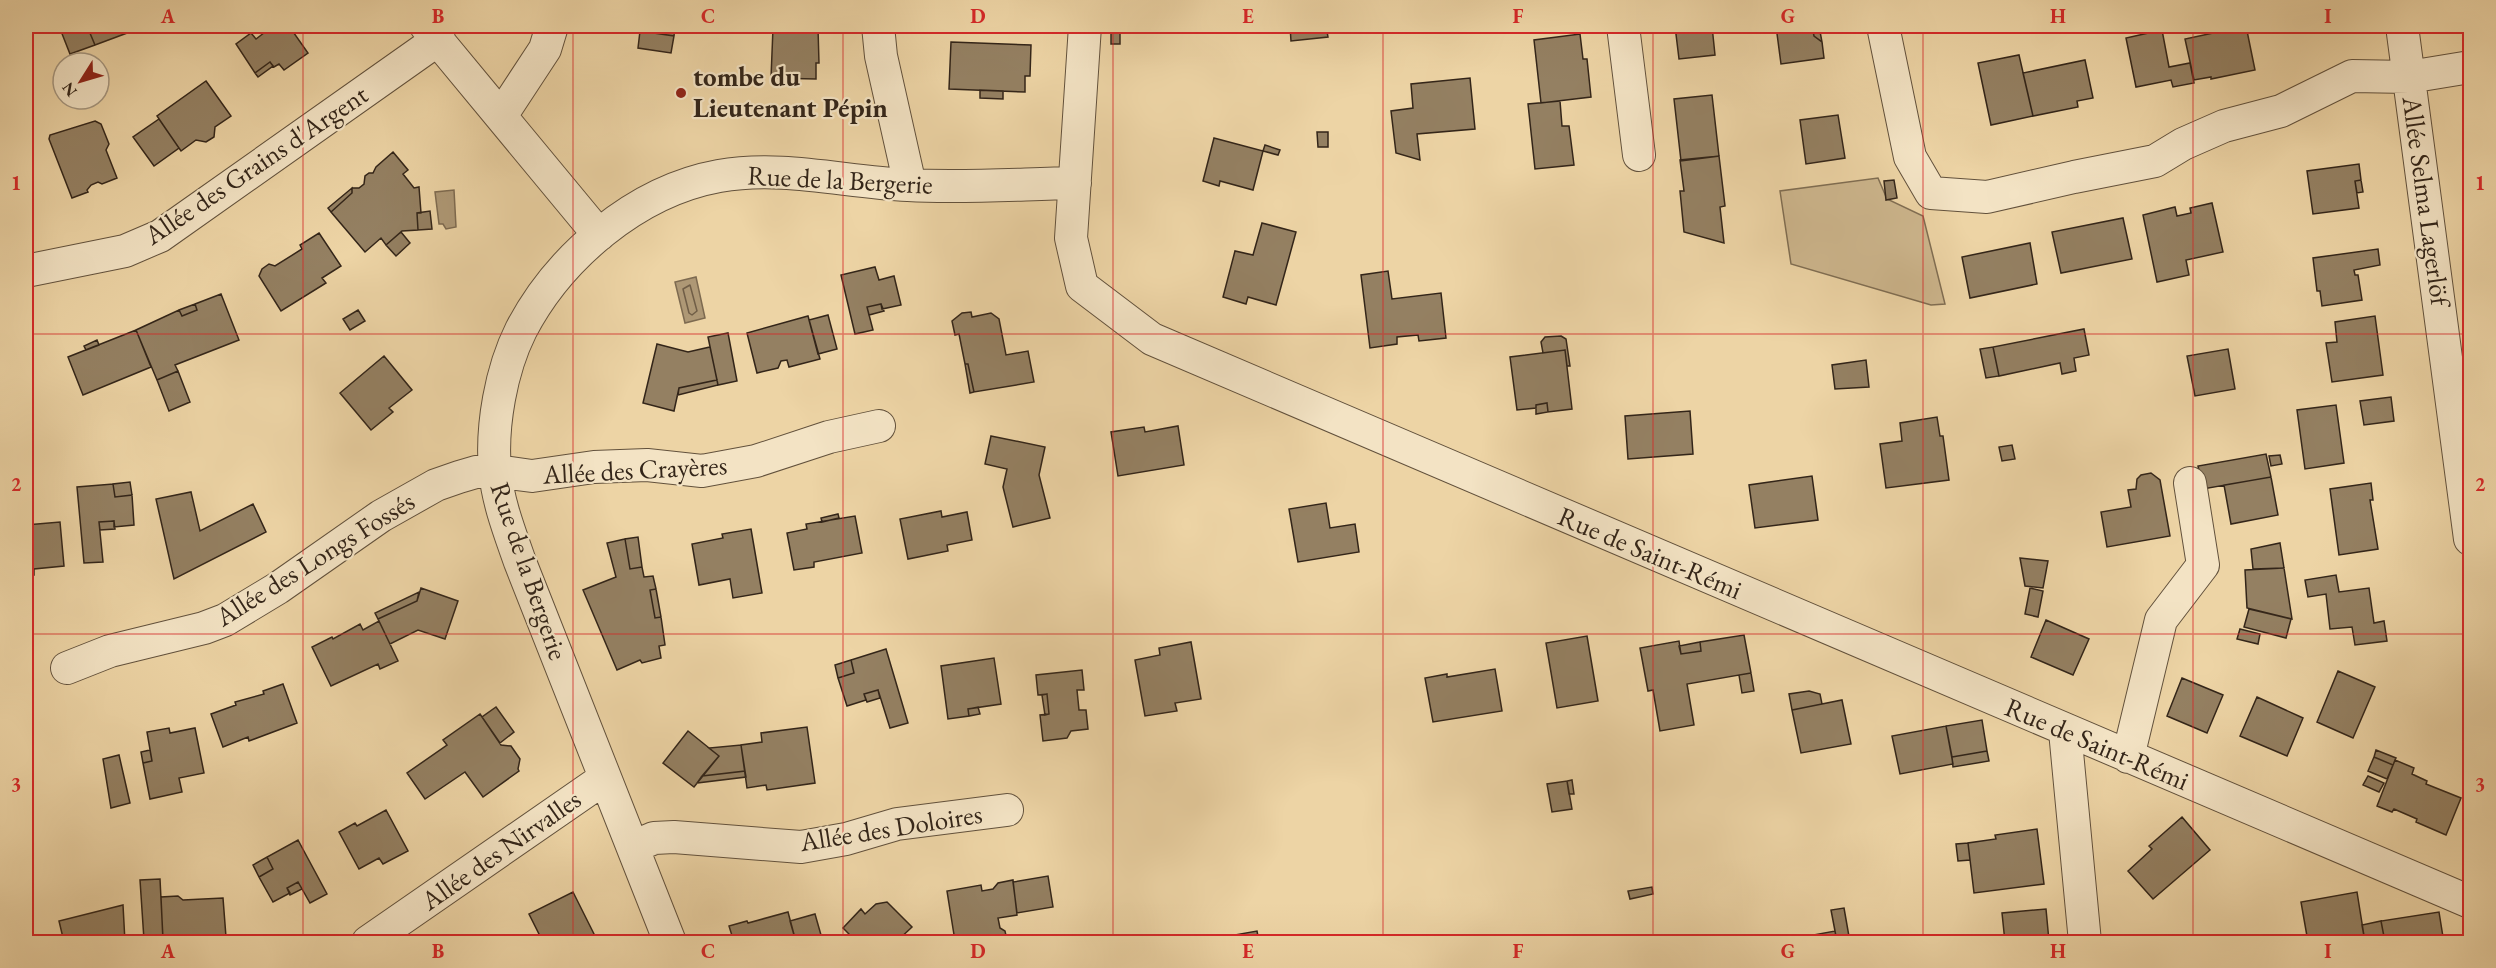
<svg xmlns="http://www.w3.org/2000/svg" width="2496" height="968" viewBox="0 0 2496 968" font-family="'EB Garamond',serif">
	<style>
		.green { fill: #cdb68d; stroke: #806e53; stroke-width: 1.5 }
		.water { fill: #ae9875; stroke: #7d6a50; stroke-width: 1.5 }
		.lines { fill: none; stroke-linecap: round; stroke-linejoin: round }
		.shore { stroke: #705e47; stroke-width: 1.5 }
		.building { fill: #948062; stroke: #332519; stroke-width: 1.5 }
		.street-casing { stroke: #62513c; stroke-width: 34 }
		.street { stroke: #f3e3c4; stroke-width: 32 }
		.grid { fill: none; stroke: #d62828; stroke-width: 1.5; stroke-opacity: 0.55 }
		.poi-dot { fill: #8f2418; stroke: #f3e3c4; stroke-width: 2 }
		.labels { text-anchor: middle; stroke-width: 4.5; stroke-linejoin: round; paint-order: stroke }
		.poi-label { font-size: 27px; font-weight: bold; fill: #332519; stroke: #f3e3c4; text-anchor: start }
		.street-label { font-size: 27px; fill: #332519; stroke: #f3e3c4 }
		.neatline { fill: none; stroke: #d62828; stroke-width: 2 }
		.grid-label { font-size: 20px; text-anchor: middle; font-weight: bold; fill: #d62828 }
	</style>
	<rect width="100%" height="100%" fill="#edd4a5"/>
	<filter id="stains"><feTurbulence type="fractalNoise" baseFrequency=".00333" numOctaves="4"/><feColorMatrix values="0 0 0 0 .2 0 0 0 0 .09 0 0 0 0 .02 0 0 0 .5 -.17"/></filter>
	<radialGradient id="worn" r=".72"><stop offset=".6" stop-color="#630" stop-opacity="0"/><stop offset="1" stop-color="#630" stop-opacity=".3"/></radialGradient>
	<path class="green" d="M1878 178 1887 199 1923 216 1945 304 1931 305 1791 264 1780 191Z"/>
	<path class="water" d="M454 190 456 227 446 229 443 224H439L435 192Z
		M696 277 705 318 685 323 675 282Z"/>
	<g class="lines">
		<path class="shore" d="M690 285 697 311 692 315 689 313 683 289Z"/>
	</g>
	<path class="building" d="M59 26H87L95 45 70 54Z
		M87 26H146L95 45Z
		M266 26H289L308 53 284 70 279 64 274 67 270 62 255 73 236 44 251 33 256 39 269 29Z
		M636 26H675L674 36 635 30Z
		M764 26H813V28H818L819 63H816V79L771 78 773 28H764Z
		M1111 26H1120V44H1111Z
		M1290 26H1326L1328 37 1291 41Z
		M1442 26H1476L1442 29Z
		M1675 26H1712L1715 55 1679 59Z
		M1776 26H1819L1812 27 1814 36 1822 42 1824 58 1781 64Z
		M1819 26 1822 42 1814 36 1812 27Z
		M2246 26 2255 70 2211 79V77L2194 80 2185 39Z
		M2162 30 2169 67 2190 63 2194 83 2173 87 2171 80 2136 87 2126 38Z
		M640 31 674 36 671 53 638 48Z
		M1580 34 1583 59H1587L1591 97 1541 103 1534 40Z
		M951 42 1031 45 1030 76H1025V92L949 89Z
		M2019 55 2033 116 1991 125 1978 63Z
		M2085 60 2093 98 2077 101 2078 107 2033 116 2023 73Z
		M270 62 273 66 258 77 255 73Z
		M1470 78 1475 129 1417 134 1420 160 1396 153 1391 111 1413 108 1411 84Z
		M206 81 231 116 215 127 214 137 206 142 196 140 181 151 157 116Z
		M980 90 1003 91V99L980 98Z
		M1712 95 1719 156 1681 161 1674 99Z
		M1560 101 1562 126H1569L1574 165 1535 169 1528 104Z
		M1838 115 1845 158 1806 164 1800 120Z
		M159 119 179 148 154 166 133 137Z
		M95 121 101 124 109 144 106 150 117 178 102 184 98 182 91 185 87 190 88 192 72 198 49 139 50 135Z
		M1317 132H1328V147H1318Z
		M1214 138 1263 151 1253 190 1220 181 1219 186 1203 181Z
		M1265 145 1280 150 1278 155 1263 151Z
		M393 152 408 170 403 174 414 188 419 187 421 213H417L418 230 402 231 386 245 381 238 365 252 331 212 352 193V188H359L364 184 365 176 369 173H373L376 167Z
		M1719 156 1725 206 1720 207 1724 243 1684 232 1680 191H1684L1680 160Z
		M2359 164 2361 180 2355 181 2359 208 2313 214 2307 171Z
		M1894 180 1897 198 1886 200 1884 181Z
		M2361 180 2363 192 2357 193 2355 181Z
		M352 188V193L331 212 328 208Z
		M2212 203 2223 252 2186 260 2189 275 2157 282 2143 215 2175 207 2177 216 2191 213 2190 208Z
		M430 211 432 229 418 230 417 213Z
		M2123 218 2132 259 2061 273 2052 232Z
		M1262 223 1296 232 1276 305 1248 297 1246 304 1223 297 1235 251 1253 255Z
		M401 232 410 243 396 256 386 245Z
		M319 233 341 266 322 278 326 283 281 311 259 276 262 269 269 264 275 266 302 249 300 245Z
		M2030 243 2037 284 1970 298 1962 257Z
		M2378 249 2380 265 2354 270 2355 275H2358L2362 300 2322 306 2320 291H2317L2313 258Z
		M875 267 879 280 894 276 901 305 882 309 881 304 867 307 873 330 855 334 841 275Z
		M1388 271 1392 299 1441 293 1446 338 1419 341 1418 335 1397 337V344L1370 348 1361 275Z
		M221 294 239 340 175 365 178 371 157 380 136 330 179 310 182 316 197 310 195 304Z
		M195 304 197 310 182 316 179 310Z
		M881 304 884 311 869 315 867 307Z
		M358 310 365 321 350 330 343 319Z
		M971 312 972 317 991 313 999 319 1006 355 1028 351 1034 382 974 392 968 364H965L959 334 955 335 952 321 962 313Z
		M828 315 837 349 818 354 809 320Z
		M808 316 820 359 789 367 787 360 781 361 778 368 757 373 747 333Z
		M2375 316 2383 375 2332 382 2326 343 2337 342 2335 322Z
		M2084 329 2089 355 2074 358 2076 371 2062 374 2060 363 1999 376 1993 347Z
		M136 330 151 367 83 395 68 357Z
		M728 333 737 381 718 385 708 337Z
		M1561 336 1566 339 1570 366H1567L1565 350 1543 353 1541 342 1545 337Z
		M97 340 99 345 86 350 84 346Z
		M657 344 688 352 710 347 717 380 679 388 674 411 643 403Z
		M1993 347 1999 376 1986 378 1980 349Z
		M2228 349 2235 389 2195 396 2187 356Z
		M1565 350 1572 409 1548 412 1547 403 1536 405V408L1517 410 1510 357Z
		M384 356 412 390 389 408 393 412 371 430 340 393Z
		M1866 360 1869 387 1835 389 1832 365Z
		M965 364H968L974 392 970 393Z
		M178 371 190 402 169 411 157 380Z
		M717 380 718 385 678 395 679 388Z
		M2391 397 2394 421 2364 425 2360 401Z
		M1547 403 1548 412 1536 414V405Z
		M2336 405 2344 463 2305 469 2297 410Z
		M1690 411 1693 454 1628 459 1625 416Z
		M26 415 30 442 26 443Z
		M1937 417 1940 436H1943L1949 480 1886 488 1880 444 1902 441 1900 423Z
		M1178 426 1184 465 1118 476 1111 432 1144 427 1145 432Z
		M991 436 1045 447 1039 475 1050 518 1013 527 1003 487 1007 469 985 464Z
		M2012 445 2015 459 2002 461 1999 447Z
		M2266 454 2271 477 2203 489 2198 466Z
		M2280 455 2282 464 2271 466 2269 456Z
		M2151 473 2160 480 2170 536 2107 547 2101 512 2131 507 2128 490 2136 489 2137 479 2141 475Z
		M1812 476 1818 520 1755 528 1749 485Z
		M2271 477 2278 515 2231 524 2224 485Z
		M130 482 132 495 115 497 113 484Z
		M2371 483 2373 500H2370L2378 549 2339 555 2330 489Z
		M113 484 115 497 132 495 134 525 114 527V521L99 522 103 562 84 563 77 487Z
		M191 492 200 531 253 504 266 532 174 579 156 499Z
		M1326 503 1330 528 1355 524 1359 552 1298 562 1289 509Z
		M941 511 942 517 967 512 972 540 947 545 948 551 908 559 900 519Z
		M838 514 839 518 822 522 821 518Z
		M855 516 862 553 814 562V567L794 570 787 533 807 529 806 524Z
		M114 521 115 529 100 530 99 522Z
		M60 522 64 566 34 569V575H26V525Z
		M751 529 762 593 733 598 730 579 699 585 692 544 723 538 722 534Z
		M638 537 642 567 630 569 625 539Z
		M625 539 630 569 642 567 644 577 653 576 656 589 650 590 655 618 661 617 665 645 659 646 661 658 642 663 640 660 617 670 583 590 616 577 607 543Z
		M2280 543 2284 568 2253 569 2251 549Z
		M2020 558 2048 561 2043 588 2025 586Z
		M2284 568 2292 619 2247 608 2245 570Z
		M2336 575 2339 592 2369 588 2374 623 2384 621 2387 641 2355 645 2352 627 2330 629 2326 594 2308 597 2305 580Z
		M421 588 458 601 445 639 418 630 390 644 378 619 417 601Z
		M2030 588 2043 591 2038 617 2025 614Z
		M656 589 661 617 655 618 650 590Z
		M419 592 417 601 378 619 375 613Z
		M2249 609 2291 619 2286 638 2244 627Z
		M2046 620 2089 639 2073 675 2031 657Z
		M379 621 398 661 380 669 378 664 331 686 312 647 332 637 333 639 360 624 363 630Z
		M2240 629 2260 634 2258 644 2237 639Z
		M1744 635 1751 673 1687 684 1694 725 1660 731 1653 690 1648 691 1640 648 1679 641 1681 654 1701 651 1700 642Z
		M1587 636 1598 701 1557 708 1546 643Z
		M1191 642 1201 699 1175 703 1177 711 1145 716 1135 660 1160 655 1159 648Z
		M1700 642 1701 651 1681 654 1679 646Z
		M886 649 908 723 890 728 878 690 864 694 866 700 847 706 838 678 854 673 851 660Z
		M994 658 1001 704 968 709 969 716 948 719 941 666Z
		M851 660 854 673 838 678 835 665Z
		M1495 669 1502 711 1433 722 1425 678 1447 674V677Z
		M1082 670 1084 690H1077L1079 710H1086L1088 729 1071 731 1067 738 1043 741 1040 715 1049 714 1047 694 1038 695 1036 675Z
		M2338 671 2375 687 2353 738 2317 722Z
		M1751 673 1754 691 1742 693 1739 675Z
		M2182 678 2223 695 2207 733 2167 716Z
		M283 684 297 723 249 741 248 737 223 747 211 714 236 705 235 702 264 694 263 691Z
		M878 690 880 698 867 702 864 694Z
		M1809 691 1820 694 1822 704 1792 710 1789 694Z
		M1047 694 1049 714 1045 715 1042 695Z
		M2257 697 2303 718 2287 756 2240 736Z
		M1842 700 1851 744 1801 753 1792 710Z
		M496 707 514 732 500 743 482 717Z
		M978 707 980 714 969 716 968 709Z
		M480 714 501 745 511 746 520 759 518 769 519 771 483 797 465 772 425 799 407 773 447 745 443 740Z
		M1982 720 1987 751 1952 757 1946 726Z
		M1946 726 1953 764 1900 774 1892 736Z
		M807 727 815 783 767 790 766 785 747 788 741 745 762 742 761 733Z
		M169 728 170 733 195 728 204 773 179 778 182 792 150 799 143 763 152 761 147 732Z
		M688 731 719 756 694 787 663 763Z
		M741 745 745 771 702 776 719 756 709 748Z
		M150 750 152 761 143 763 141 752Z
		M2376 750 2396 758 2393 765 2374 757Z
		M1987 751 1989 761 1953 767 1952 757Z
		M119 755 130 803 111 808 103 759Z
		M2374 757 2393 765 2387 779 2368 771Z
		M2395 760 2414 768 2412 774 2427 781 2426 784 2461 798 2446 835 2416 822 2417 819 2394 809 2392 812 2377 806Z
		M745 771 746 777 697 783 702 776Z
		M2368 776 2384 783 2379 792 2363 785Z
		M1572 780 1574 794H1569L1567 781Z
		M1567 781 1572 809 1552 812 1547 784Z
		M386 810 408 851 383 864 379 858 359 869 339 832 355 823 357 826Z
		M2182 817 2210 850 2153 899 2128 871 2152 849 2149 846Z
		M2037 829 2044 884 1974 893 1968 843 1996 839 1995 835Z
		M298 840 327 894 310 903 298 882 287 888 290 893 273 902 259 877 273 869 267 857Z
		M1968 843 1970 860 1958 861 1956 844Z
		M267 857 273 869 259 877 253 865Z
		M1048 876 1053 907 1017 913 1013 882Z
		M160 879 163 939 144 940 140 880Z
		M1013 880 1017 915 998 918 1000 928 1005 931 1007 940 1005 942H977L976 938 955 941 947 891 981 885 982 891 993 889 998 883Z
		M298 882 302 889 290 895 287 888Z
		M1652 887 1653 894 1630 899 1628 891Z
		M573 892 598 942H543L529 914Z
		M2357 892 2365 942H2308L2301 902Z
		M178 896 183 900 223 898 226 937 163 941 161 897Z
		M887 902 912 927 896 942H852L851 936 843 928 861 909 865 914 876 904Z
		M123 905 125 942H64L59 921Z
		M1844 908 1850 942H1837L1835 931 1831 910Z
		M2046 909 2049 941 2005 942 2002 913Z
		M788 912 796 942H734L729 926 747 921 748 923Z
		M2439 912 2443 937 2438 938 2439 942H2385L2381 921Z
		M815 914 823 942H796L790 921Z
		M2381 921 2385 942H2365L2362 925Z
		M1257 931 1259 942H1224L1223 937Z
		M1835 931 1837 942H1814L1813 935Z
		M2160 938 2185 942H2161Z"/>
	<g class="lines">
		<g class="street-casing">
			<path id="street" d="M426 26 599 235
				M878 26 881 56 910 185
				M1085 26 1071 238 1082 286 1152 339 2470 902
				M1623 26 1639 155
				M1883 26 1910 157 1931 193 1987 197 2074 177 2155 161 2183 144 2224 126 2281 111 2352 76 2409 77 2470 67
				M2402 26 2470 539
				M501 116 545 49 552 26
				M26 271 125 251 160 236 439 39
				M67 668 110 651 204 628 225 620 278 588 381 516 436 485 459 477 476 472 495 471 532 476 594 467 647 465 702 471 756 461 829 437 879 426
				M2065 731 2085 942
				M2128 757 2161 620 2203 565 2190 483
				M633 847 654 838 674 837 801 847 846 839 897 824 1007 810
				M368 942 605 778
				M670 942 520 562C510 533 498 503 495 471 491 426 501 370 521 330 559 257 636 191 719 176 783 165 844 182 908 185 963 188 1020 184 1075 183"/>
		</g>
		<use href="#street" class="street"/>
	</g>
	<path class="grid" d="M303 26V942M573 26V942M843 26V942M1113 26V942M1383 26V942M1653 26V942M1923 26V942M2193 26V942M26 334H2470M26 634H2470"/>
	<circle class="poi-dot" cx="681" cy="93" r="6"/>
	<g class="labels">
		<g class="poi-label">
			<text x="693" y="86">tombe du<tspan x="693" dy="31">Lieutenant Pépin</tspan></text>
		</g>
		<g class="street-label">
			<text transform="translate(256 165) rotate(-34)" y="9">Allée des Grains d'Argent</text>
			<text transform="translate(840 180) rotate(3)" y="9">Rue de la Bergerie</text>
			<text transform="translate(2426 201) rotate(82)" y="9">Allée Selma Lagerlöf</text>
			<text transform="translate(635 470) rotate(-3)" y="9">Allée des Crayères</text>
			<text transform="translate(1650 553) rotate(23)" y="9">Rue de Saint-Rémi</text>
			<text transform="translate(315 559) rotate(-32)" y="9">Allée des Longs Fossés</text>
			<text transform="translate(529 571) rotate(71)" y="9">Rue de la Bergerie</text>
			<text transform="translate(2097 744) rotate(23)" y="9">Rue de Saint-Rémi</text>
			<text transform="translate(891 828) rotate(-9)" y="9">Allée des Doloires</text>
			<text transform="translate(501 850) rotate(-35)" y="9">Allée des Nirvalles</text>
		</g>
	</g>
	<rect width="2496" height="968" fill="none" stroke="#edd4a5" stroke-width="66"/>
	<g transform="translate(81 81) rotate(233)"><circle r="28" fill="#f3e3c4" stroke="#a69780" stroke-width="1.5"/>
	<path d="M0-4.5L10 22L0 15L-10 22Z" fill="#8f2418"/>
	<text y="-9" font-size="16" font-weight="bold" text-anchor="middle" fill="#332519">N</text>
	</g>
	<rect x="33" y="33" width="2430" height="902" class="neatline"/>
	<g class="grid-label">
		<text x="168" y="23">A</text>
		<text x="438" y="23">B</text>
		<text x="708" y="23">C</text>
		<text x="978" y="23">D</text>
		<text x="1248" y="23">E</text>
		<text x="1518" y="23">F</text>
		<text x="1788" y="23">G</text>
		<text x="2058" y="23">H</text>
		<text x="2328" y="23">I</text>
		<text x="16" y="190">1</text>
		<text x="2480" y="190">1</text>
		<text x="16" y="491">2</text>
		<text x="2480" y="491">2</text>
		<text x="16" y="791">3</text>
		<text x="2480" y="791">3</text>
		<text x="168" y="958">A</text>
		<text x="438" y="958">B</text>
		<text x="708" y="958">C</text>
		<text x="978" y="958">D</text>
		<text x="1248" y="958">E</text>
		<text x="1518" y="958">F</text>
		<text x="1788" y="958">G</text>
		<text x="2058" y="958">H</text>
		<text x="2328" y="958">I</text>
	</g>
	<rect width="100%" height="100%" filter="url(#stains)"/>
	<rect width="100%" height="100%" fill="url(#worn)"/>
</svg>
